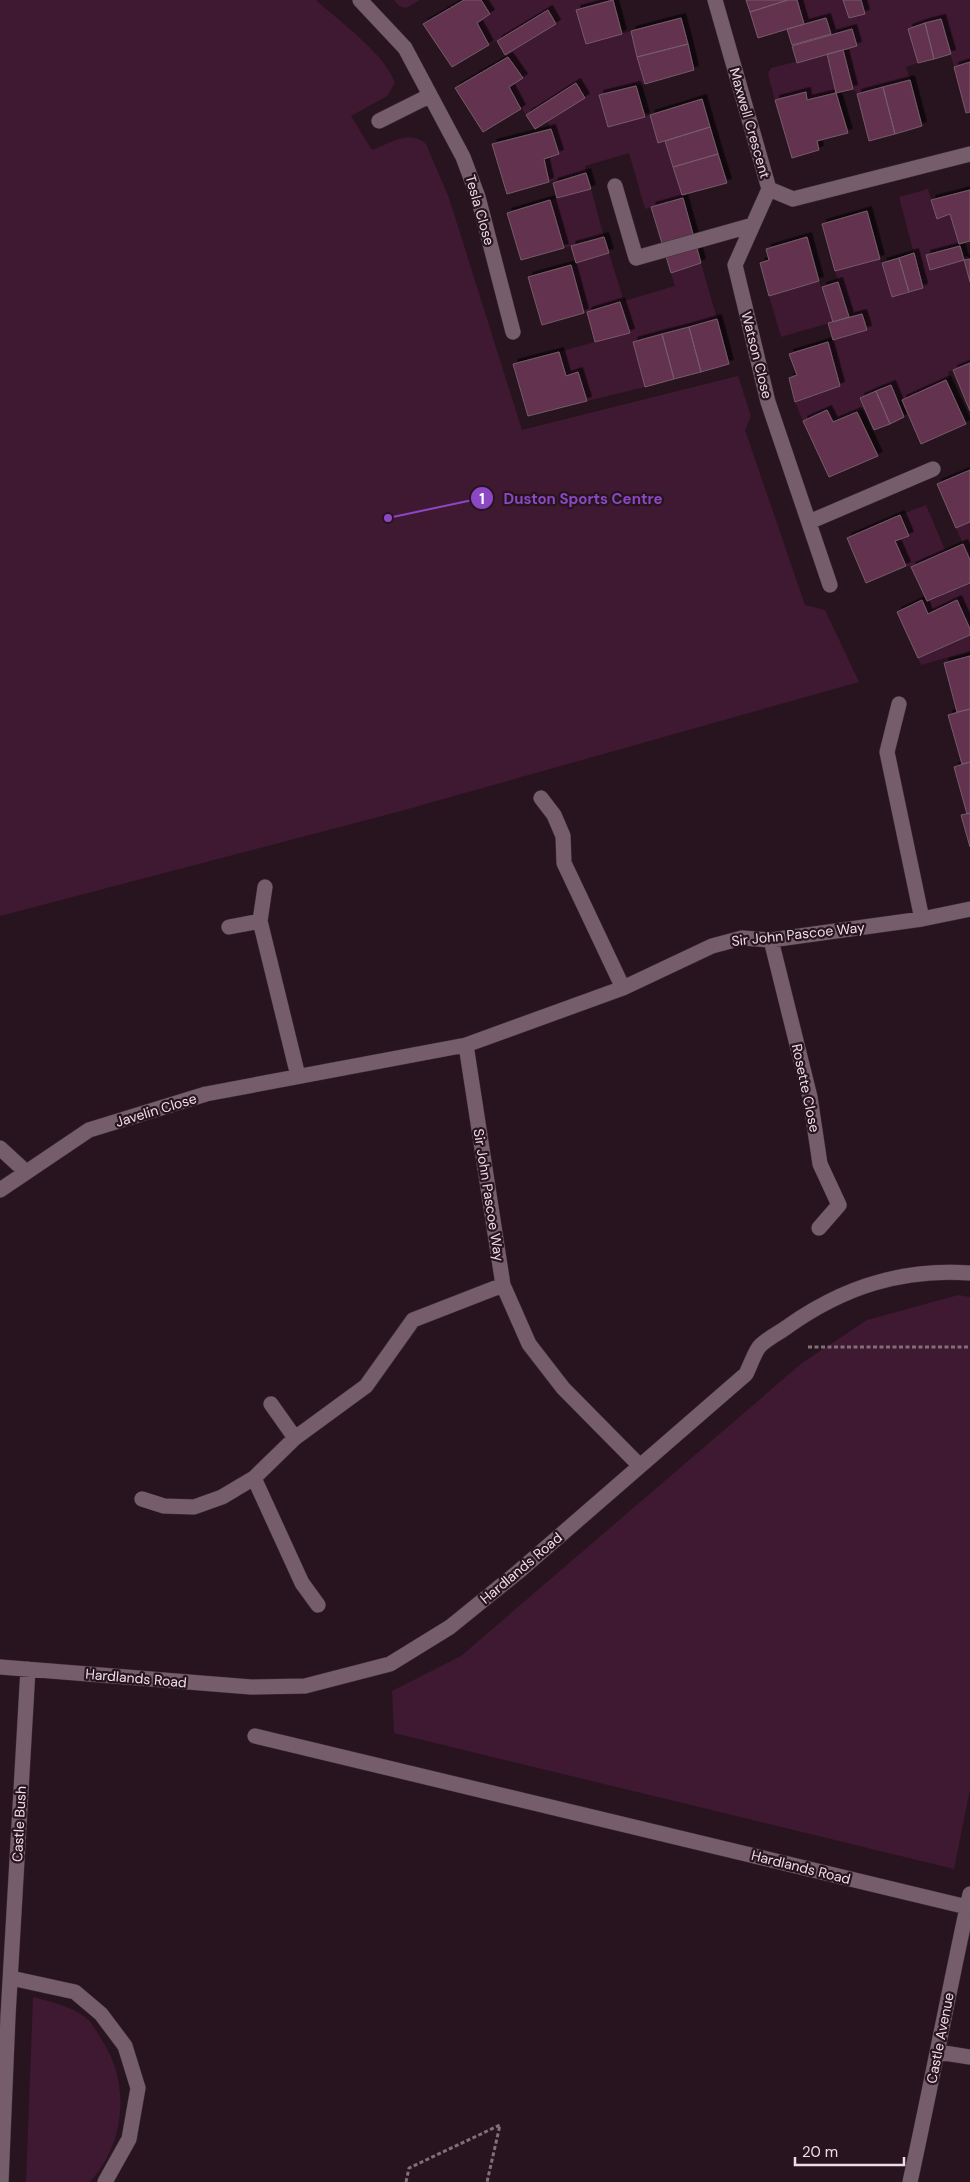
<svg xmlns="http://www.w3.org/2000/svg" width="970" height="2182" viewBox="0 0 970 2182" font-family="'DM Sans',sans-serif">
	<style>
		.green { fill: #3f1831 }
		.building { fill: #643150; stroke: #745c69; filter: url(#shadow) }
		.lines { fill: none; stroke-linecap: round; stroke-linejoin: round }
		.minor-casing { stroke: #3b2e35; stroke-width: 16 }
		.path { stroke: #806e78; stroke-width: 3; stroke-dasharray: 4 2.5; stroke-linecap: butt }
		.minor { stroke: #765d6b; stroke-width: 15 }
		.labels { text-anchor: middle; stroke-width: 4.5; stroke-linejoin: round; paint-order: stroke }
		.street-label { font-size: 14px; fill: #ecdde5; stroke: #28141f }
		.leader { fill: none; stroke: #8c47c5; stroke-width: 2 }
		.callout-dot { fill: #8c47c5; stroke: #28141f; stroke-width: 2 }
		.mark-label { font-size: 15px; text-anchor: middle; font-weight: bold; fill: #fff }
		.callout-label { font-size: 15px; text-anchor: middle; font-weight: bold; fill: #8c47c5; stroke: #28141f; stroke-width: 4.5; stroke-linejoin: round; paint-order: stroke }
	</style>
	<defs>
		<filter id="shadow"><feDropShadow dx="4.5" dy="-4.5" stdDeviation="0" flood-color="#0009"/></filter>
	</defs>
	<rect width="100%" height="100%" fill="#28141f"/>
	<path class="green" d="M0 0H316C338 20 386 55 395 83L387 96 351 116 372 150C389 144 409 129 426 144L449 198 522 430 738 376 751 416 745 430 805 605 825 610 859 682 401 811 0 916Z
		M394 0H420L406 8 399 6Z
		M481 0H611L576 10 586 44 631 31 645 84 599 95 608 127 650 115 658 143 665 141 683 198 645 209 629 153 585 166 586 173 549 182 544 159 559 153 548 121 585 98 576 83 526 115 509 87 522 78 505 55 556 24 548 10 489 45 477 23 490 14Z
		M797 0H843L849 18 865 14 861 0H970V62L954 67 941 19 918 63 906 67 910 80 857 94 853 89 843 50 857 46 852 29 831 34 826 18 804 24Z
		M827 54 836 93 807 100 805 92 775 100 768 74 771 68Z
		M591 189 604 237 564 248 550 200Z
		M928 189 937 219 950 214 959 244 926 255 930 270 964 260 970 282V363L948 372 950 378 897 402 890 385 860 397 865 409 833 422 827 410 803 421 795 402 840 386 828 342 867 330 862 314 849 317 835 271 880 259 892 297 923 288 899 197Z
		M609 253 624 301 675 286 671 273 701 263 717 319 633 342 645 387 587 401 578 373 566 376 559 352 595 342 620 302 584 313 571 265Z
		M819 281 833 322 781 337 769 296Z
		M926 505 946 552 911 567 906 566 895 541 909 536 900 515Z
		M970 522V560L956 528Z
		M970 583V629L957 600 928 614 922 600 927 601Z
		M970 635V651L921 665 918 658Z
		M958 1295 970 1297V1789L954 1869 394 1733 392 1691 461 1656 802 1363 867 1320Z
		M33 1997C52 2002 71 2006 86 2018 92 2022 96 2031 100 2037 131 2082 126 2142 90 2182H26Z"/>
	<path class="building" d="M464 0H481L490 14 477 23 489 45 452 67 423 24Z
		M613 0 622 34 586 44 576 10Z
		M746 0H788L750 12Z
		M788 0H797L804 24 758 38 750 12Z
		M843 0H861L865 14 849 18Z
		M548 10 556 24 505 55 497 41Z
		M681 18 688 44 637 57 631 31Z
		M826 18 831 34 792 45 787 29Z
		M941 19 951 54 934 59 925 23Z
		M925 23 934 59 918 63 908 29Z
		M852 29 857 46 797 63 792 46Z
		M688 44 694 70 645 84 637 57Z
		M843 50 853 89 836 93 827 54Z
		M508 57 523 78 509 87 521 109 483 132 455 88Z
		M970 62V112L966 113 954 67Z
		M910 80 922 126 895 134 883 87Z
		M576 83 585 98 535 129 526 115Z
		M636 86 645 117 608 127 599 95Z
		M883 87 895 134 869 141 857 94Z
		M806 92 807 100 836 93 848 133 817 141 819 150 792 158 775 100Z
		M702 99 710 127 658 143 650 115Z
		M710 127 718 154 673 167 665 141Z
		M551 129 559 154 544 159 549 182 507 194 492 144Z
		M718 154 727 183 682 195 673 167Z
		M586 173 591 189 557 198 553 183Z
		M970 190V241L959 244 950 214 937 219 931 200Z
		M683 198 701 263 671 273 651 207Z
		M550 200 564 248 521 260 507 213Z
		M867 211 880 259 835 271 822 224Z
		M604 237 609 253 576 263 571 246Z
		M807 237 819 281 769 296 760 263 769 260 766 249Z
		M960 246 964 260 930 270 926 255Z
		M914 253 923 288 909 292 899 258Z
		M899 258 909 292 892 297 882 263Z
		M970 259V282L964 260Z
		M571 265 584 313 542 325 528 277Z
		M838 282 849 317 833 322 822 287Z
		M620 302 630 333 595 342 587 312Z
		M862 314 867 330 833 340 828 323Z
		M717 319 729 364 701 372 689 327Z
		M689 327 701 372 674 379 662 334Z
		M662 334 674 379 645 387 633 342Z
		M828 342 840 386 795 402 789 378 797 375 789 354Z
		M559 352 566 376 578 372 587 401 528 416 513 364Z
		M970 363V411L953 370Z
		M946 380 966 424 921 444 902 400Z
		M891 385 904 417 890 424 876 391Z
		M876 391 890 424 874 430 860 398Z
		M827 410 833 422 857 412 878 456 829 477 803 421Z
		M970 470V522L956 528 937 484Z
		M900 515 909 536 895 541 906 566 866 583 847 538Z
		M963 544 970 560V583L927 601 911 567Z
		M922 600 928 614 957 600 970 629V635L918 658 897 612Z
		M970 656V709L957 712 944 663Z
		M970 709V762L962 764 948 715Z
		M970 762V813L967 814 954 767Z
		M970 813V847L961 815Z"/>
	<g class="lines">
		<g class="minor-casing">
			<path id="minor" d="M360 0 405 48 463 157 478 197 513 332
				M715 0 769 189 793 199 970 154
				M379 121 429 96
				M615 186 636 258 753 225
				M769 189 735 265 768 402 830 585
				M809 522 933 469
				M899 704 887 752 922 919
				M541 798 554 815 563 836 564 863 623 988
				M265 887 260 921 298 1076
				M229 927 260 921
				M771 940 810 1097 820 1164 839 1205 819 1228
				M466 1045 503 1285 529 1344 563 1388 640 1466
				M0 1148 25 1171
				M0 1190 89 1130 206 1094 466 1045 623 988 712 946 742 938 771 940 922 919 970 909
				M271 1404 295 1438
				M254 1478 302 1583 318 1605
				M142 1499 164 1506 194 1507 222 1497 254 1478 295 1438 366 1386 413 1320 503 1285
				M0 1667 251 1687 305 1686 390 1664 450 1627 518 1572 746 1374C750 1366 754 1354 759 1347 766 1339 779 1333 787 1327 843 1287 902 1268 970 1273
				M255 1736 967 1907
				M11 1978 75 1992 101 2014 125 2046 138 2088 129 2139 105 2182
				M938 2052 970 2057
				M1 2182 8 2016 28 1669
				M910 2182C931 2086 949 1990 970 1894"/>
		</g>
		<path class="path" d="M808 1347H970
			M406 2182 409 2168 500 2125 487 2182"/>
		<use href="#minor" class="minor"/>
	</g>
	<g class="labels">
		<g class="street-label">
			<text transform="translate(750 123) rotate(74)" y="5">Maxwell Crescent</text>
			<text transform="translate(480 210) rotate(74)" y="5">Tesla Close</text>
			<text transform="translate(757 355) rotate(76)" y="5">Watson Close</text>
			<text transform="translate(798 934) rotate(-6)" y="5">Sir John Pascoe Way</text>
			<text transform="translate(806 1088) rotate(78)" y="5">Rosette Close</text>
			<text transform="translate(156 1110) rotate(-17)" y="5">Javelin Close</text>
			<text transform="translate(489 1195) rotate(81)" y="5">Sir John Pascoe Way</text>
			<text transform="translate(521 1568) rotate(-40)" y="5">Hardlands Road</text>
			<text transform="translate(136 1678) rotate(5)" y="5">Hardlands Road</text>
			<text transform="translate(19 1824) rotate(-87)" y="5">Castle Bush</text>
			<text transform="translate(801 1867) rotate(14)" y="5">Hardlands Road</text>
			<text transform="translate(940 2038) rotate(-79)" y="5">Castle Avenue</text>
		</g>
	</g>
	<path class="leader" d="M388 518L482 498"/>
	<g class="callout-dot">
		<circle cx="388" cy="518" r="5"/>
		<circle cx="482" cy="498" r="12"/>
	</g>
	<g class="mark-label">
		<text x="482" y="504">1</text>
	</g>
	<g class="callout-label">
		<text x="583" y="504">Duston Sports Centre</text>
	</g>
	<path d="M795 2157v8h109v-8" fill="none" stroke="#ecdde5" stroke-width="2.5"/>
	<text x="802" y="2157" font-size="15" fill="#ecdde5" stroke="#28141f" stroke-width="4" paint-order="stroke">20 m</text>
</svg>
